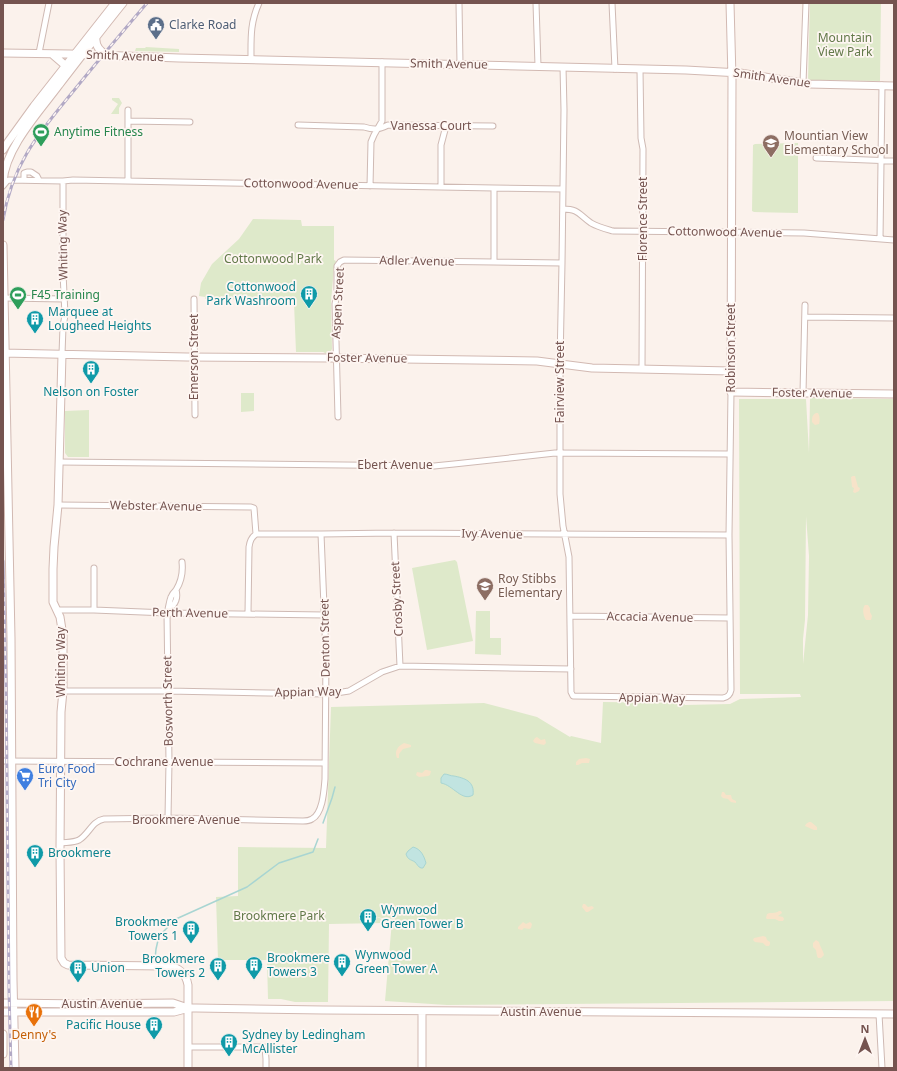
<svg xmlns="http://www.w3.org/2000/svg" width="897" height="1071" viewBox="0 0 897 1071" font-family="'Noto Sans',sans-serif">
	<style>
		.green { fill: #dee9ca; fill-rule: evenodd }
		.sand { fill: #f7e3c9 }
		.water { fill: #c1e4e1; stroke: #a8d5d2 }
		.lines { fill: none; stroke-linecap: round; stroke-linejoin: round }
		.stream { stroke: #a8d5d2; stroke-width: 1.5 }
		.street-casing { stroke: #cfbab4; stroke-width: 7 }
		.secondary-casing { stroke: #d2b9b2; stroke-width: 9 }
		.street { stroke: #fff; stroke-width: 5 }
		.secondary { stroke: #fff; stroke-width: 7 }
		.rail-casing { stroke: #b2a9c5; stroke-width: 3 }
		.rail { stroke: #fef6f2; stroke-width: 1.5; stroke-dasharray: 4.5; stroke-linecap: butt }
		.labels { text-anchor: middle; stroke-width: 3.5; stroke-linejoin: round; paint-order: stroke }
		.service-label { font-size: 12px; fill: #4e5e75; stroke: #fef6f2; text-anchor: start }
		.park-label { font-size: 12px; fill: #627949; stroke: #fef6f2 }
		.street-label { font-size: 12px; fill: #755450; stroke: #fef6f2 }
		.leisure-label { font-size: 12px; fill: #27864d; stroke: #fef6f2; text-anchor: start }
		.education-label { font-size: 12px; fill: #785e54; stroke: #fef6f2; text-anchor: start }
		.culture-label { font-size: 12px; fill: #0d838f; stroke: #fef6f2; text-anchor: start }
		.shop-label { font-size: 12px; fill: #366cbe; stroke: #fef6f2; text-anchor: start }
		.food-label { font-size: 12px; fill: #c56008; stroke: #fef6f2 }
	</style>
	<rect width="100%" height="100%" fill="#fbf2ec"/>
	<path class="green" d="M810 3H881L880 81 808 80Z
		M146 47 179 49V52L135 51 136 48H145Z
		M112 98H119L122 103 119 108V114H111L118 104 112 100Z
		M798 143V213L754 212 752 211 753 145 755 144Z
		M253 219 301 220 302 226H334V260L336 261 334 267 331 302 332 349 330 353 327 354 323 352H296L294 303 276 302V300L205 299V297L199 296 201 283 212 264 239 239Z
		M241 393H254V411L241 412Z
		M810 398 894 399V1001L447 1005 385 1001 392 921 371 915 385 920 384 923 329 924 328 1002H295L281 999H268L267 960H218L216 897 238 896V847L326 848 331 707 484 703 537 717 570 737 571 736 601 743 603 702 683 703 685 705 730 704 740 699 801 697 800 694H740L739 399H806L809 453ZM806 516 809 556 808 615 803 664V639L805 620Z
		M89 410V457H68L65 453V411Z
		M455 560 457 562 473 641 427 650 412 568Z
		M476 611H490V638H501V655L475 654Z"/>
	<path class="sand" d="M816 413H818C820 416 820 421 819 424L815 425 812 422C812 418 812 415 816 413Z
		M853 476H855L858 487 860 488 859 491 855 493 853 492 854 488 852 487 851 477Z
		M865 605H868L870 608V612L872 616 871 620H866C863 616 862 608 865 605Z
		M537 737 541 740 545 739 546 743 544 745 535 743 533 741 535 738Z
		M404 743 411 745V747L403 749 399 754V758H397C394 751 398 746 404 743Z
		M586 758 590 759 589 763H582L578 765H576V762L579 759Z
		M425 770H427L431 771 430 775 428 776 419 777 416 775 417 772 422 773Z
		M722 792H724L726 795H731L732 799 736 801V803L731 802 728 799 723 798 721 796Z
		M809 822H811L817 827V830H814L805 826 806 824Z
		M583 904H585L588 907 592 906 594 908 588 912H586L582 907Z
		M779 911H781L782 913 778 916 783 917 784 919 783 921H779L775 919H767L766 918 767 914C770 912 775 914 779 911Z
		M523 922 526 924 530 922 532 924 531 928 529 929 524 928 522 930 518 929V927Z
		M763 936 766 937 767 940 770 942V944L769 946H766L763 943 755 942 753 940 754 938Z
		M816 940 819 942C820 947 823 950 824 955L821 958H818L817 956 816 950 813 947V943Z"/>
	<path class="water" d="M444 774C448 774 450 776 454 776 464 778 475 781 473 795 462 802 453 785 441 783V778Z
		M413 847C421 849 424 856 426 863L423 868H421C418 867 417 864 415 862 410 859 408 860 406 854L408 851Z"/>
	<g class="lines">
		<path class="stream" d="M323 823 332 798 335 787
			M155 959 156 949 159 936 176 919 247 887 279 863 313 852 318 839"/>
		<g class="street-casing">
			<path id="street" d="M459 3 460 64
				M536 3 538 66
				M612 3 615 69
				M39 53 49 3
				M251 59C251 38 250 23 259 3
				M563 67 564 110 562 263 560 363V494L563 526 569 557 571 692 573 696 723 698C728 697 730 695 731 690L729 535 731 392
				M640 70 641 138 643 149 642 369
				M803 83 806 3
				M128 121 190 122
				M298 125 364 127C374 130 378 130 388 125L493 126
				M816 158 894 161
				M24 180V173L27 172H31L37 176 39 180
				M128 180V110
				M3 186 7 181 9 180 63 181 73 180 494 188 563 189
				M370 186 371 142 374 135 382 121V62
				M441 187V145L446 126
				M563 209C579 209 579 215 591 223 598 227 606 229 613 231L804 233 894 240
				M880 239 882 85
				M494 262 562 263
				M4 298 65 299
				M194 299 195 415
				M805 317 894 318
				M62 354 63 327 65 315 63 273V181
				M803 393 805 305
				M338 417 335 304 337 292V266L340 262 344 260 494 262V188
				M59 462 434 466 454 464 555 453 730 454
				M58 505 251 507 254 508 256 534C251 538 250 541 249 547L248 613
				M394 533 400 666
				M256 534H321L394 533 729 535
				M94 568V610
				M169 608C176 605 178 597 176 590
				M57 610H94L167 613 324 615
				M570 616 729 618
				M63 691H168L326 694 336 693 349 691 382 672 400 666 571 669
				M3 761 325 763
				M168 818 169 762 167 613C169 607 169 602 171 597 172 594 174 592 176 590 181 582 183 571 182 562
				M60 843C66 842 73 843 79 840 89 834 92 821 104 819L168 818 303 821C306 821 309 821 312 819 323 813 324 790 325 779L326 655 321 534
				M879 1014 882 1068
				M188 1047H265L266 1059V1068"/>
		</g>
		<g class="secondary-casing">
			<path id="secondary" d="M730 3 732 78 731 392 894 394
				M96 37C95 45 99 51 107 55
				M3 53 70 54 179 58 686 70 740 73 809 84 894 86
				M52 54 66 66
				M3 150 8 142 34 106 115 3
				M3 182C5 148 39 112 59 85 80 58 101 30 123 3
				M3 245 11 638 13 980 15 1068
				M3 353 187 357 330 358 537 361 592 368 731 371
				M62 354 58 505 54 547 53 569V602L60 617 63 636V691L61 712 60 850 61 958 64 963 68 965 167 966C178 967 186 973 188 985V1068
				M3 1003 88 1004 173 1003 188 1008
				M422 1011V1068
				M3 1012H174L189 1008H196L323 1010 894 1014
				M3 1034V1054"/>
		</g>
		<use href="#street" class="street"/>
		<use href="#secondary" class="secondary"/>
		<g class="rail-casing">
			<path id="rail" d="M3 220C13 159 43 129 80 83 102 56 124 30 147 3
				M3 561 6 686 9 990 11 1068"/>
		</g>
		<use href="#rail" class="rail"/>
	</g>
	<defs>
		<g id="civic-pin" transform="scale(0.9)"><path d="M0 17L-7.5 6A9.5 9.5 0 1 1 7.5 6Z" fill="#5c6f8a" stroke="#fef6f2"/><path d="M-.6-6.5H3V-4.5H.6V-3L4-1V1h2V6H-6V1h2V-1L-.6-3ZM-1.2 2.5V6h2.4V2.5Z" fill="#fff"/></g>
		<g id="stadium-pin" transform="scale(0.9)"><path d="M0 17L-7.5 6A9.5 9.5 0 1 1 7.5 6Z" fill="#2e9e5b" stroke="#fef6f2"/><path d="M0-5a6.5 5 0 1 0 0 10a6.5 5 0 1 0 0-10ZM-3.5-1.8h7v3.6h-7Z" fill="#fff"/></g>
		<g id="school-pin" transform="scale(0.9)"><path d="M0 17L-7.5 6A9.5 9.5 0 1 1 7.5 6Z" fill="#8d6e63" stroke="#fef6f2"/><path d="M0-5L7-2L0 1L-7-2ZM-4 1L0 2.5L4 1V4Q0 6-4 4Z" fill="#fff"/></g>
		<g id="building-pin" transform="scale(0.9)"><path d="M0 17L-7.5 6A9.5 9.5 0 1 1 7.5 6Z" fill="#0f9aa8" stroke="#fef6f2"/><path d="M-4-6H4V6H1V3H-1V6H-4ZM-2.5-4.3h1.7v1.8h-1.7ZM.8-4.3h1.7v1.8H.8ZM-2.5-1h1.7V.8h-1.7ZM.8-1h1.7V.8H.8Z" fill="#fff"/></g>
		<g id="supermarket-pin" transform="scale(0.9)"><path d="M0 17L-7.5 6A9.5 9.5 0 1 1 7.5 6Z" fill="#3f7fe0" stroke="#fef6f2"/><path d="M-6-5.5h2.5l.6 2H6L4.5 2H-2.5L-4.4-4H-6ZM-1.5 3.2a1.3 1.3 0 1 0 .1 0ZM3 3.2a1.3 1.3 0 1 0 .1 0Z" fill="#fff"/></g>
		<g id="restaurant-pin" transform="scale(0.9)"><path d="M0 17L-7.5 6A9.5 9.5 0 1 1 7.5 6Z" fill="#e8710a" stroke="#fef6f2"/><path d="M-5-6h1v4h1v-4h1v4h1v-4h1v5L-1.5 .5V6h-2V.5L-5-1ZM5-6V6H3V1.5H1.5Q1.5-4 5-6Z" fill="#fff"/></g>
	</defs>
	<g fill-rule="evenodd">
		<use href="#civic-pin" x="156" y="25"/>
		<use href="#stadium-pin" x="41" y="132"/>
		<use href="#school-pin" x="771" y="143"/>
		<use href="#building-pin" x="309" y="294"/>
		<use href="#stadium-pin" x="18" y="295"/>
		<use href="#building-pin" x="35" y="319"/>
		<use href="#building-pin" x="91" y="369"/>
		<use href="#school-pin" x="485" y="586"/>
		<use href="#supermarket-pin" x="25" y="776"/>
		<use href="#building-pin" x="35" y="853"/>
		<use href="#building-pin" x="368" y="917"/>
		<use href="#building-pin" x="191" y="929"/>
		<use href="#building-pin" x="342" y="962"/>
		<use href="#building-pin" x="254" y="965"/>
		<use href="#building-pin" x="218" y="966"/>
		<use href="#building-pin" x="78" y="968"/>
		<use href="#restaurant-pin" x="34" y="1012"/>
		<use href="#building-pin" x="154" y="1025"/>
		<use href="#building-pin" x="229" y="1042"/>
	</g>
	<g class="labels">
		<g class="service-label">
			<text x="169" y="29">Clarke Road</text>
		</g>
		<g class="park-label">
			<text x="845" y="42">Mountain<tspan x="845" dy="14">View Park</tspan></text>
			<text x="273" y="263">Cottonwood Park</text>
			<text x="279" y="920">Brookmere Park</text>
		</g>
		<g class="street-label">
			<text transform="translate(125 56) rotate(2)" y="4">Smith Avenue</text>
			<text transform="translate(449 64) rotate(1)" y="4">Smith Avenue</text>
			<text transform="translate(772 78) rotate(8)" y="4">Smith Avenue</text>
			<text x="431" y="130">Vanessa Court</text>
			<text transform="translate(301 184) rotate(1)" y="4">Cottonwood Avenue</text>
			<text transform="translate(643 219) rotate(-90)" y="4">Florence Street</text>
			<text transform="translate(725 232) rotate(1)" y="4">Cottonwood Avenue</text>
			<text transform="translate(63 245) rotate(-91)" y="4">Whiting Way</text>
			<text transform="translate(417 261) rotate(1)" y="4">Adler Avenue</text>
			<text transform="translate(338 303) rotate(-87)" y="4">Aspen Street</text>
			<text transform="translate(731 348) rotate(-90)" y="4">Robinson Street</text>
			<text transform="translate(194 357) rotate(-90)" y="4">Emerson Street</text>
			<text transform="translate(367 358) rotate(1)" y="4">Foster Avenue</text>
			<text transform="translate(560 382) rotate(-90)" y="4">Fairview Street</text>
			<text transform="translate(812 393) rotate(1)" y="4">Foster Avenue</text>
			<text x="395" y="469">Ebert Avenue</text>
			<text transform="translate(156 506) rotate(1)" y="4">Webster Avenue</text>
			<text transform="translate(492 534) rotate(1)" y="4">Ivy Avenue</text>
			<text transform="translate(397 599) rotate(-93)" y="4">Crosby Street</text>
			<text transform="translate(190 613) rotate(1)" y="4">Perth Avenue</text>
			<text transform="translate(650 617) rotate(1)" y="4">Accacia Avenue</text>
			<text transform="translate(325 638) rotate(-91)" y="4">Denton Street</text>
			<text transform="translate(61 662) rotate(-90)" y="4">Whiting Way</text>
			<text transform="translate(308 692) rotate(-1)" y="4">Appian Way</text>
			<text transform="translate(652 698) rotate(1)" y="4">Appian Way</text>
			<text transform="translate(168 701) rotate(-91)" y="4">Bosworth Street</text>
			<text x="164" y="766">Cochrane Avenue</text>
			<text x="186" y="824">Brookmere Avenue</text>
			<text x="102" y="1008">Austin Avenue</text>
			<text x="541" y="1016">Austin Avenue</text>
		</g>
		<g class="leisure-label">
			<text x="54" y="136">Anytime Fitness</text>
			<text x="31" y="299">F45 Training</text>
		</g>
		<g class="education-label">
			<text x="784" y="140">Mountian View<tspan x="784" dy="14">Elementary School</tspan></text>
			<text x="498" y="583">Roy Stibbs<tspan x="498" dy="14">Elementary</tspan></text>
		</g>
		<g class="culture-label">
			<text x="296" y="291" text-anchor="end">Cottonwood<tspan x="296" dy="14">Park Washroom</tspan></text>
			<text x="48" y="316">Marquee at<tspan x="48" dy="14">Lougheed Heights</tspan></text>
			<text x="91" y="396" text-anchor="middle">Nelson on Foster</text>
			<text x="48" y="857">Brookmere</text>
			<text x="381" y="914">Wynwood<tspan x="381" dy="14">Green Tower B</tspan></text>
			<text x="178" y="926" text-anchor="end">Brookmere<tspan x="178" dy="14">Towers 1</tspan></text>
			<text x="355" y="959">Wynwood<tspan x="355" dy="14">Green Tower A</tspan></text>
			<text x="267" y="962">Brookmere<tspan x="267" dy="14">Towers 3</tspan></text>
			<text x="205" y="963" text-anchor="end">Brookmere<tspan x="205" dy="14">Towers 2</tspan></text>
			<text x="91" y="972">Union</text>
			<text x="141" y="1029" text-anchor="end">Pacific House</text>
			<text x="242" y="1039">Sydney by Ledingham<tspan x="242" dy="14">McAllister</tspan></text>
		</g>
		<g class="shop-label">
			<text x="38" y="773">Euro Food<tspan x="38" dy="14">Tri City</tspan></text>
		</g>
		<g class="food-label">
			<text x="34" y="1039">Denny's</text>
		</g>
	</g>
	<rect width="897" height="1071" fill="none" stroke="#755450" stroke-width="8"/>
	<g transform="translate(865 1039)" stroke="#fef6f2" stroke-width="3" paint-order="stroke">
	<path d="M0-3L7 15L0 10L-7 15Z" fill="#755450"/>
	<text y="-6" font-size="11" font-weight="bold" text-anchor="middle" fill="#755450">N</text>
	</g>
</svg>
